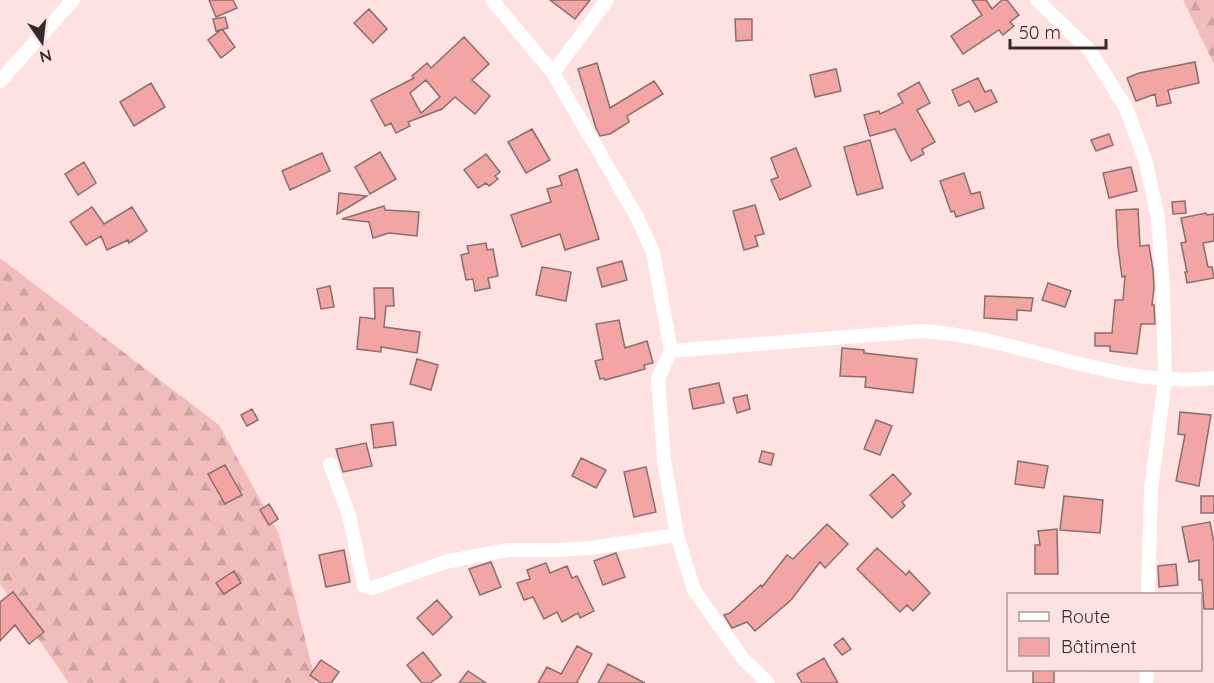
<svg xmlns="http://www.w3.org/2000/svg" width="1214" height="683" viewBox="0 0 1214 683" font-family="Quicksand,sans-serif">
	<style>
		.forest { fill: url(#forest-firs) }
		.building { fill: #f3a5a4; stroke: #876f6e; stroke-width: 1.5; fill-rule: evenodd }
		.lines { fill: none; stroke-linecap: round; stroke-linejoin: round }
		.minor { stroke: #fff; stroke-width: 14 }
	</style>
	<defs>
		<pattern id="forest-firs" width="22" height="20" patternUnits="userSpaceOnUse" patternTransform="scale(1.5)"><rect width="22" height="20" fill="#f0bcbc"/><path d="M5 1l3.5 6h-7zM16 11l3.5 6h-7z" fill="#cea2a2"/></pattern>
	</defs>
	<rect width="100%" height="100%" fill="#fee2e1"/>
	<path class="forest" d="M1183 0H1214V64Z
		M0 258 219 425 279 534 316 683H69L0 584Z"/>
	<path class="building" d="M209 0H233L237 8 216 17Z
		M550 0H590L575 19Z
		M972 0H986L992 9 1002 0H1007L1019 15 1010 22 1014 26 1003 35 999 30 963 54 951 36 982 15Z
		M369 9 387 29 373 43 354 23Z
		M225 17 228 28 216 31 213 19Z
		M735 19H752V40L736 41Z
		M222 29 235 47 221 58 208 40Z
		M464 37 489 64 472 80 490 96 475 114 455 97 442 109 408 122 410 126 396 133 391 123 385 126 371 100 414 78 412 76 427 63 431 68ZM426 80 440 97 421 113 410 93Z
		M1195 62 1199 83 1168 90 1171 103 1157 106 1155 94 1136 101 1127 78 1139 73Z
		M597 63 610 108 654 81 663 94 627 116 629 122 610 134 600 136 596 128 578 69Z
		M836 69 841 91 815 97 810 75Z
		M978 78 985 92 991 90 997 102 975 112 969 101 959 106 952 90Z
		M919 82 930 103 917 110 935 142 922 149 924 154 911 161 895 129 870 136 864 115 879 111 880 114 903 103 898 94Z
		M151 83 165 107 134 126 120 102Z
		M532 129 550 160 526 173 508 142Z
		M1109 134 1113 145 1096 151 1091 140Z
		M870 140 883 188 857 195 844 147Z
		M796 148 811 186 780 200 771 180 778 177 771 158Z
		M380 152 396 179 370 194 355 167Z
		M322 153 330 171 290 190 282 171Z
		M486 154 500 172 495 176 498 179 489 186 486 183 478 188 464 170Z
		M84 162 96 183 78 195 65 174Z
		M1131 167 1137 191 1109 198 1103 173Z
		M577 169 599 239 565 250 560 234 522 247 511 215 551 202 547 189 562 185 559 176Z
		M964 173 971 194 980 192 984 208 956 217 954 211 951 212 940 181Z
		M339 193 367 196 337 214Z
		M1185 201 1186 213 1173 214 1172 202Z
		M755 205 764 234 755 236 758 246 744 250 733 211Z
		M384 206 385 210 419 212 417 236 389 233 373 238 369 222 342 219Z
		M92 207 104 224 132 207 147 231 129 243 128 240 107 250 101 236 86 245 70 222Z
		M1138 209 1140 246 1149 245 1153 270 1154 287 1152 305H1154L1155 324H1141L1137 354 1110 351V346H1095V333H1112L1115 300H1123L1125 276 1122 277 1118 247 1116 210Z
		M1206 213 1207 215 1214 214V241L1203 243 1208 267H1212L1214 278 1187 283 1185 272H1187L1181 243 1186 242 1181 218Z
		M486 243 487 250 493 249 498 276 488 278 490 288 475 291 473 279 466 280 461 255 469 253 467 246Z
		M622 261 627 280 602 287 597 268Z
		M542 267 571 272 566 301 536 295Z
		M1048 283 1071 291 1065 307 1042 300Z
		M330 286 334 307 321 309 317 289Z
		M374 288H393L394 306H386L384 327 420 332 417 353 381 347V352L357 349 360 317 375 319Z
		M985 296 1033 298 1031 311 1017 310V320L984 318Z
		M619 320 625 348 647 341 653 363 644 365 645 369 605 380 604 378 600 379 595 361 603 359 596 324Z
		M842 348 864 350V353L917 359 913 393 865 387 866 377 840 376Z
		M417 359 438 365 431 390 410 384Z
		M719 383 724 403 693 409 689 389Z
		M747 395 750 409 737 413 733 398Z
		M252 409 258 420 247 426 241 415Z
		M1180 412 1211 415 1199 486 1176 481 1185 435 1178 434Z
		M876 420 892 426 880 455 864 449Z
		M393 422 396 445 374 448 371 425Z
		M366 443 372 466 343 472 336 449Z
		M762 451 774 454 771 465 759 462Z
		M581 458 606 470 596 488 572 476Z
		M1018 461 1048 466 1044 488 1015 484Z
		M225 465 242 495 225 504 208 474Z
		M646 467 656 512 634 517 624 472Z
		M893 474 911 494 902 502 905 506 892 518 870 495Z
		M1064 496 1103 500 1100 533 1060 530Z
		M1201 496H1214V513H1201Z
		M269 504 278 519 269 525 260 510Z
		M1210 522 1214 543V609H1204L1202 580H1199V560L1189 562 1182 527Z
		M827 524 848 544 825 568 820 562 791 600 755 631 747 622 732 628 724 615 730 613 761 585 762 587 787 555 793 559Z
		M1057 529 1058 574H1035V545H1040L1038 531Z
		M877 548 906 575 909 571 930 593 913 611 907 605 900 612 857 569Z
		M344 550 350 582 326 587 319 555Z
		M616 553 625 577 603 585 594 561Z
		M491 562 501 587 480 595 469 569Z
		M546 563 550 573 567 566 572 578 577 576 594 611 580 618 578 613 562 622 557 612 544 619 533 597 524 600 517 583 530 579 527 570Z
		M1176 564 1178 585 1159 587 1158 566Z
		M234 571 241 583 224 594 216 583Z
		M13 592 44 632 29 644 15 625 0 641V602Z
		M437 600 452 617 433 635 417 618Z
		M843 638 851 649 842 655 834 645Z
		M577 646 592 654 577 682 578 683H538L547 667 561 674Z
		M423 652 441 675 430 683H422L407 665Z
		M824 658 838 683H802L797 674Z
		M321 660 339 672 331 683H321L310 675Z
		M608 664 645 683H598Z
		M1033 669H1054V683H1033Z
		M468 671 486 683H459Z"/>
	<g class="lines">
		<path class="minor" d="M492 0 553 73 637 217 653 252 671 351 658 378 664 460 677 535 694 590 743 659 768 683
			M1037 0 1090 51 1126 108 1145 159 1158 217 1163 286 1165 380 1151 489 1148 594
			M553 73 607 0
			M0 81 73 0
			M671 351 922 331C1021 337 1113 389 1214 378
			M330 464 349 515 364 586 372 588 445 562 508 550H559L590 548 677 535
			M1146 683 1147 670"/>
	</g>
	<rect x="1007" y="593" width="195" height="78" fill="#fee2e1" stroke="#ad9898" stroke-width="1.5"/>
	<rect x="1019" y="612" width="30" height="9" fill="#ffffff" stroke="#ad9898" stroke-width="1.5"/>
	<text x="1061" y="623" font-size="18" fill="#342a2a">Route</text>
	<rect x="1019" y="638" width="30" height="18" fill="#f3a5a4" stroke="#ad9898" stroke-width="1.5"/>
	<text x="1061" y="653" font-size="18" fill="#342a2a">Bâtiment</text>
	<g transform="translate(42 42) rotate(166)" stroke="#fee2e1" stroke-width="4.5" paint-order="stroke">
	<path d="M0-4.5L10 22L0 15L-10 22Z" fill="#342a2a"/>
	<text y="-9" font-size="16" font-weight="bold" text-anchor="middle" fill="#342a2a">N</text>
	</g>
	<path d="M1010 39v9h96v-9" fill="none" stroke="#342a2a" stroke-width="3"/>
	<text x="1019" y="39" font-size="18" fill="#342a2a" stroke="#fee2e1" stroke-width="4.5" paint-order="stroke">50 m</text>
</svg>
